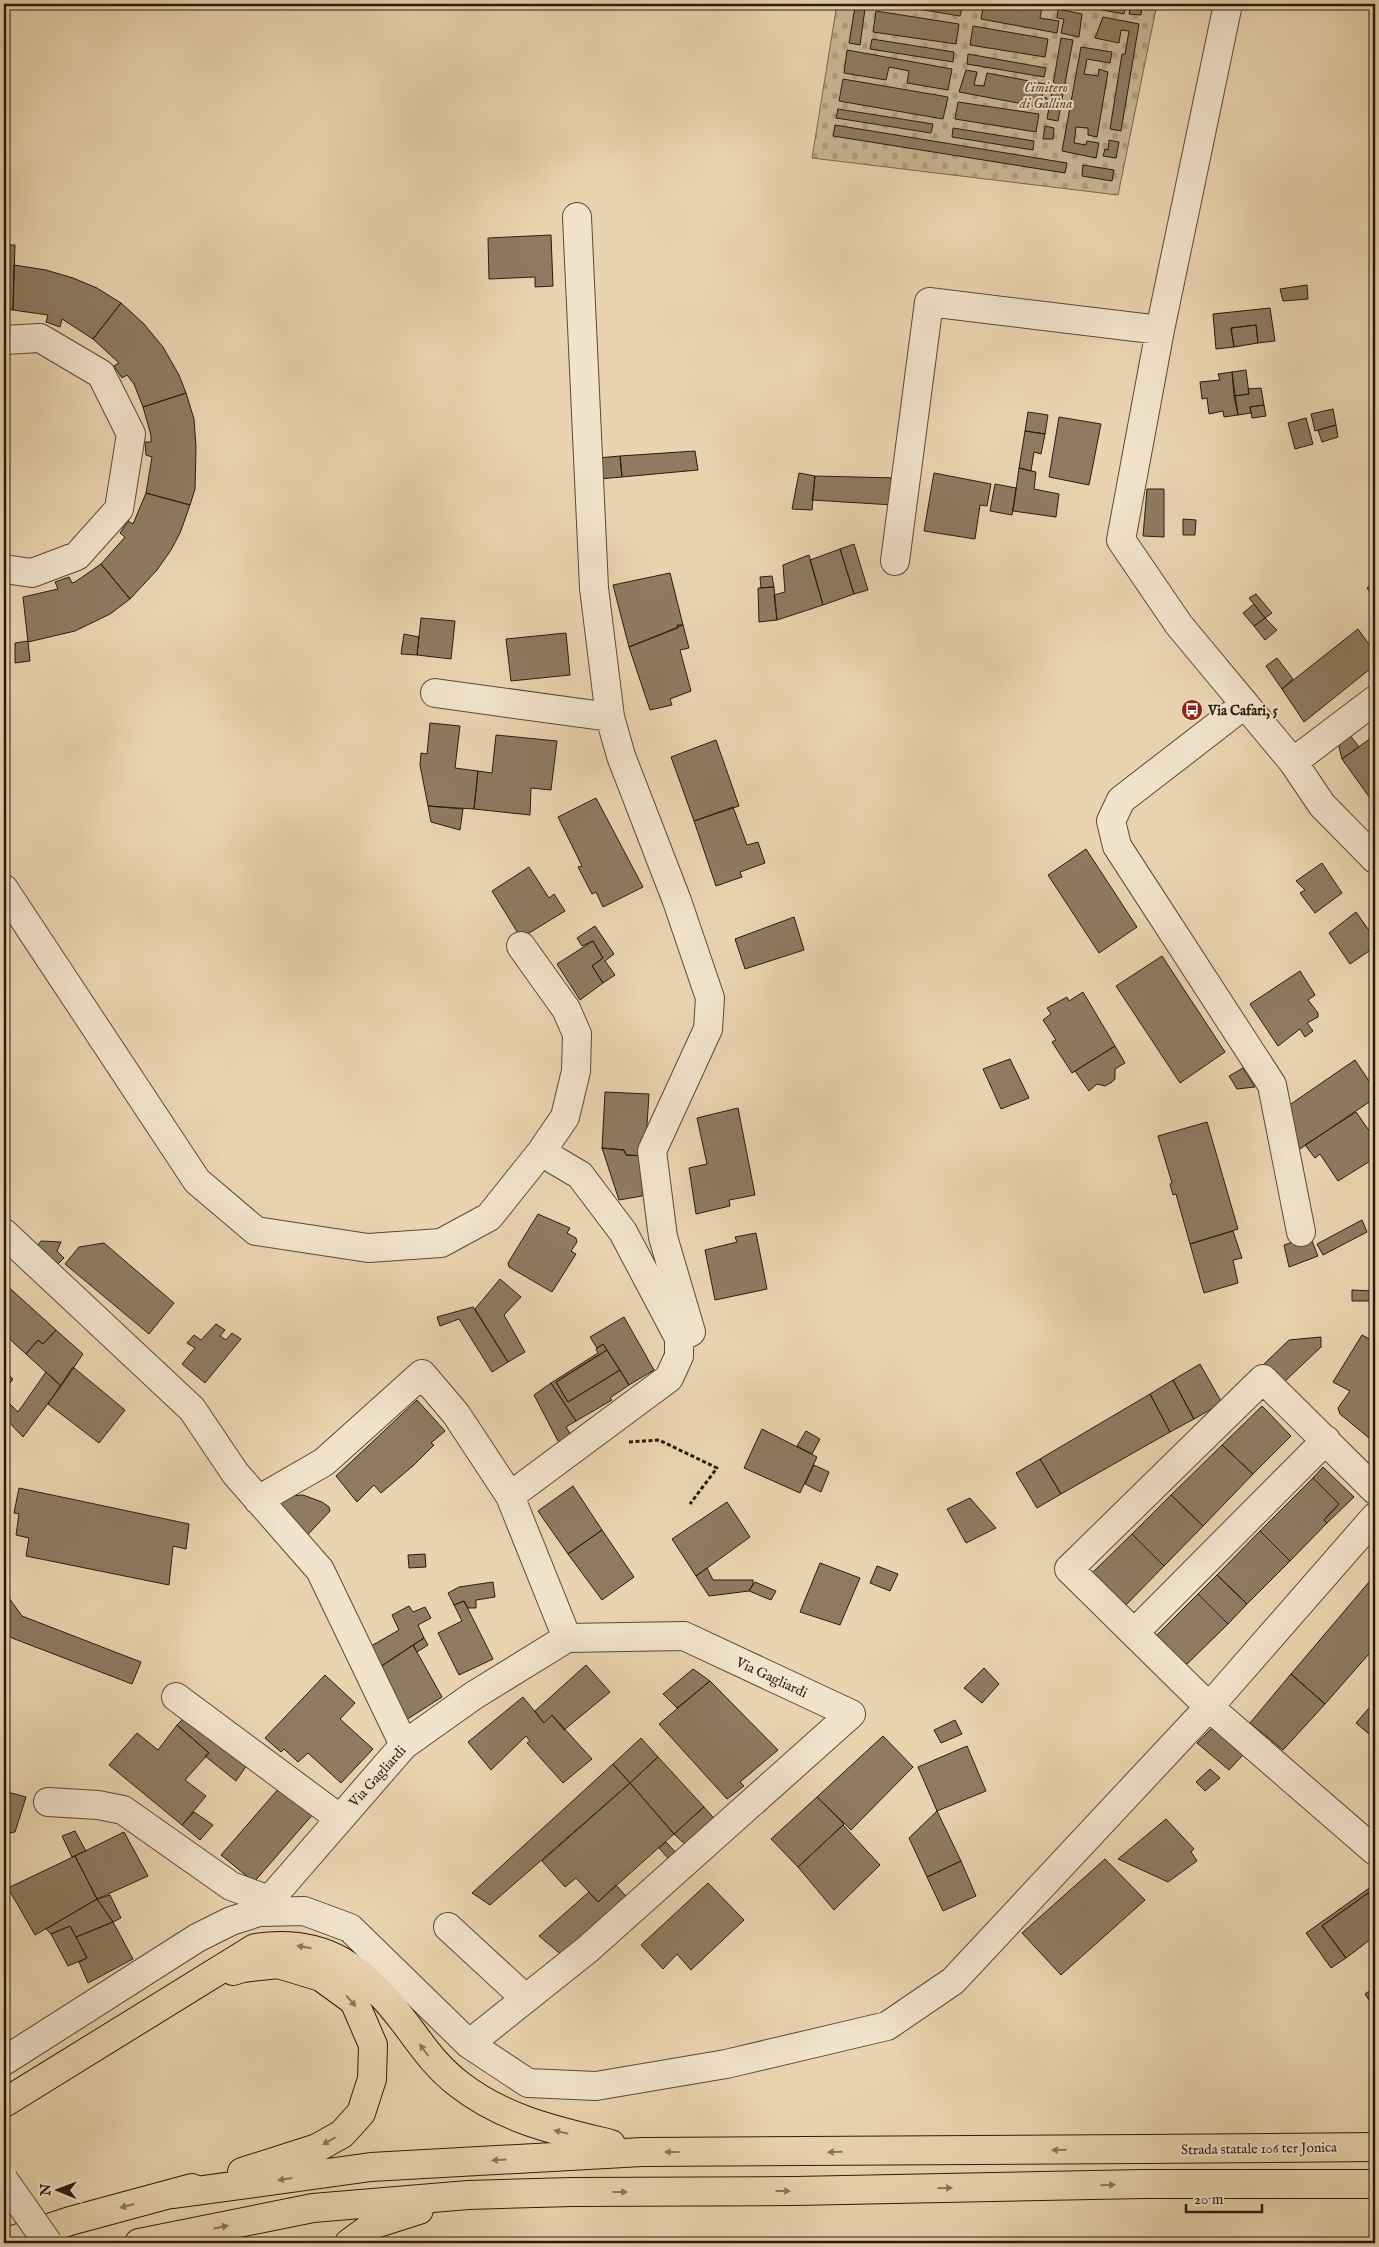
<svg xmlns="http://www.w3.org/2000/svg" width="1379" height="2247" viewBox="0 0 1379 2247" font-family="'IM FELL English',serif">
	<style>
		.cemetery { fill: url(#cemetery-stones); stroke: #7a6851 }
		.building { fill: #8e7b62; stroke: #2a1b0e }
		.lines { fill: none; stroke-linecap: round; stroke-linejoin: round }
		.minor-casing { stroke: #5a4936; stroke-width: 30 }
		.major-casing { stroke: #2a1b0e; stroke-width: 30 }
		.highway-casing { stroke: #2a1b0e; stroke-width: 30 }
		.path { stroke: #2a1b0e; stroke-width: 3; stroke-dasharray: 4 2.5; stroke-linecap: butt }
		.minor { stroke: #f1e3cc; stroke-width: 28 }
		.major { stroke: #ead4b0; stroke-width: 28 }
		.highway { stroke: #ead4b0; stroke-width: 28 }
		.minor-bridge-casing { stroke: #5a4936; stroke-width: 30; stroke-linecap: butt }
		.minor-bridge { stroke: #f1e3cc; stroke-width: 28 }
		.oneway { fill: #8a785f }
		.labels { text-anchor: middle; stroke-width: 4; stroke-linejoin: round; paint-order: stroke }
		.park-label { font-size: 14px; font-style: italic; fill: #5a4936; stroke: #f1e3cc }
		.poi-label { font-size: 14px; font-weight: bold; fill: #2a1b0e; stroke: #f1e3cc; text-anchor: start }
		.street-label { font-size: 14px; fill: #2a1b0e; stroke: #f1e3cc }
	</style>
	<defs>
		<pattern id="cemetery-stones" width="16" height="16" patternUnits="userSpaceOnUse" patternTransform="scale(1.25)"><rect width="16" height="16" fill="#c9b594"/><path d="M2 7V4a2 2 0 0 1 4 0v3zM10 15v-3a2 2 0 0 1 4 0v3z" fill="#ad9b7e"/></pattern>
	</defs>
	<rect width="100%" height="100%" fill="#ead4b0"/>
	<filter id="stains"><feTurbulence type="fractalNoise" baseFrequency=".004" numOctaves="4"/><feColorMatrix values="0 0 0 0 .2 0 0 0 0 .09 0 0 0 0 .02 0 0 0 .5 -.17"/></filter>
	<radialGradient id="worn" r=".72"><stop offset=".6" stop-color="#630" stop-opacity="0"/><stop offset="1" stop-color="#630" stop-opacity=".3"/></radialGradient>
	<path class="cemetery" d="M837 4H1157L1118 195 812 158Z"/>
	<path class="building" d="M906 4H963L960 16 906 7Z
		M974 4H1024L1042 7 1040 18 1059 21 1057 33 981 19 983 8Z
		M1098 4H1126L1124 14 1097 9Z
		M1131 4H1142L1141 15 1129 14Z
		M855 7 865 9 860 45 849 43Z
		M1058 9 1082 14 1079 37 1061 33 1064 19 1057 18Z
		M876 11 959 24 956 44 873 32Z
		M1103 17 1139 24 1121 131 1110 129 1122 54H1125L1129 31 1121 30 1119 43 1095 38Z
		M973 26 1048 39 1045 57 970 45Z
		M1061 38 1073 40 1058 121 1047 119Z
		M872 39 954 52 953 62 870 49Z
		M1081 47 1112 52 1110 63 1087 59 1084 74 1098 76 1099 69 1108 72 1097 137 1088 135V128L1076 127 1074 143 1086 145 1087 141 1099 143 1096 158 1062 151Z
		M847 50 952 69 948 90 907 83 909 71 889 67 886 80 844 73Z
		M968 54 1046 68 1044 77 967 64Z
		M966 70 977 72 974 85 984 86 987 73 1045 84 1042 97 1047 98 1045 108 959 92Z
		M843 79 948 97 943 119 839 101Z
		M958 102 1039 114 1036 132 955 119Z
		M838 109 933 124 931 133 836 118Z
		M835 125 1067 163 1065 173 833 136Z
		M1045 126 1054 128 1053 139H1043Z
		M953 128 1034 141 1033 150 952 137Z
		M1109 140 1119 142 1116 158 1103 156 1105 149 1108 150Z
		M1083 165 1114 170 1112 181 1082 176Z
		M551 235 553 286 535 287V277L489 279 488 238Z
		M4 245H15L13 310 4 309Z
		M14 265 46 270 73 278 97 288 121 303 93 339 62 319 60 327 46 322 48 315 13 310Z
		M1307 285 1308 299 1283 301 1280 289Z
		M121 303 144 324 163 347 179 375 186 393 143 407 134 384 127 375 122 378 114 366 119 363 93 339Z
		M1270 308 1275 341 1258 343 1256 325 1231 328 1234 347 1216 349 1213 314Z
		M1256 325 1258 343 1234 347 1231 328Z
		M1246 370 1249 394 1234 396 1232 372Z
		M1232 372 1238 415 1224 417 1223 411 1209 414 1207 398 1202 399 1200 382 1220 380 1218 374Z
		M1261 388 1264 405 1250 407 1251 413 1238 415 1234 396 1249 394 1248 389Z
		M186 393 194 419 196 447 195 489 190 505 146 493 152 457 146 455 145 442H151V435L143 407Z
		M1264 405 1266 416 1252 418 1250 407Z
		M1333 409 1336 425 1315 431 1311 414Z
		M1028 412 1048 415 1045 434 1025 431Z
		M1059 417 1101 424 1089 485 1049 477Z
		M1306 418 1313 444 1295 449 1288 423Z
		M1336 425 1338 437 1322 442 1318 430Z
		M1025 431 1045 434 1041 454 1034 452 1031 471 1019 468Z
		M695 451 698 470 622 477 620 456Z
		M620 456 622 477 599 479 598 458Z
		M1019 468 1036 472 1034 489 1059 494 1056 517 1013 511Z
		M799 473 815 476 812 510 792 509Z
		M934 473 991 484 987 506 980 505 975 539 924 531Z
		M815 476 897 478 893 505 812 500Z
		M995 484 1016 488 1012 515 990 511Z
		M1147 489H1164V537L1143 536Z
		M146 493 190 505 180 533 171 550 157 570 130 599 101 564 125 537 120 533 128 521 133 524Z
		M1183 519 1196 520 1195 535H1183Z
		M854 544 868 590 854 594 840 549Z
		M840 549 854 594 823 605 810 560Z
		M809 555 823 605 777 620 774 595 785 592 783 565Z
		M101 564 130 599 110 614 75 631 28 642 23 597 58 589 55 582 69 577 72 583 75 582Z
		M670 573 683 625 629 647 613 585Z
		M772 576 774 587 761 588 760 577Z
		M1375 582V599L1367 588Z
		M774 587 777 620 759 622 758 588Z
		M1256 594 1272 613 1265 618 1249 598Z
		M1254 604 1265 618 1254 626 1243 613Z
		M421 618 455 621 451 659 417 655Z
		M1265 618 1277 630 1265 640 1254 626Z
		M677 625H683L689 648 680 650 691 691 670 699 672 705 650 710 629 647 678 628Z
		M1358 629 1375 653V665L1304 722 1282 689Z
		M566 633 570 675 511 681 506 639Z
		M404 634 419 637 417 655 401 654Z
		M28 641 30 661 15 663V643Z
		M1277 658 1293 679 1282 689 1266 666Z
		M430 723 460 726 455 768 478 771 474 809 428 806 420 765 421 753 427 754Z
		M1349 734 1359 747 1342 759 1338 743Z
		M496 735 557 741 551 790 531 788 530 815 474 809 478 771 492 773Z
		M1375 735V805L1342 759Z
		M716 740 739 806 694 821 671 757Z
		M596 798 643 887 603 907 596 892 592 894 578 867 582 866 558 817Z
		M428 806 463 809 460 830 431 822Z
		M733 807 747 845 758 842 765 863 740 872 742 877 716 886 694 821Z
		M1086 849 1137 927 1099 953 1048 875Z
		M1322 863 1342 893 1315 913 1300 893 1305 890 1296 881Z
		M529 867 549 898 554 894 565 911 521 938 492 891Z
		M1356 912 1375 939V947L1350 964 1329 933Z
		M794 917 804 950 745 969 735 939Z
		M595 926 614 954 605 961 615 975 603 983 592 966 603 958 593 941 582 946 577 938Z
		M593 941 603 958 592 966 603 983 580 1000 557 964Z
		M1162 956 1225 1052 1180 1083 1116 986Z
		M1300 971 1315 995 1308 1000 1318 1013V1017L1307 1023 1313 1031 1305 1037 1300 1029 1278 1046 1250 1004Z
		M1083 992 1115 1046 1072 1073 1052 1042 1056 1040 1043 1020 1051 1014 1047 1008 1067 997 1069 1001Z
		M1115 1046 1125 1063 1115 1069V1079L1112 1082 1105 1086 1097 1084 1089 1091 1075 1071Z
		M1010 1059 1029 1098 1001 1109 983 1069Z
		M1355 1060 1375 1090V1098L1291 1155 1288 1106Z
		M1243 1068 1255 1087 1237 1089 1229 1076Z
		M605 1092 649 1094 645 1156 626 1155 624 1150 602 1148Z
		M738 1108 755 1195 729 1200 730 1206 696 1214 689 1168 707 1164 697 1118Z
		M1356 1112 1375 1139V1158L1338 1181 1320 1154 1315 1158 1305 1145Z
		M1207 1122 1238 1229 1190 1244 1176 1194 1173 1195 1170 1184 1172 1183 1158 1136Z
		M602 1148 624 1150 626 1155 645 1156 642 1196 619 1200Z
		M538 1214 570 1228 567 1233 576 1238 577 1242 571 1251 576 1254 552 1292 509 1267 508 1263Z
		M1362 1220 1367 1232 1323 1255 1317 1244Z
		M1233 1231 1242 1258 1233 1260 1238 1283 1204 1293 1190 1244Z
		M756 1233 767 1289 715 1300 705 1250 737 1242 735 1237Z
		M1310 1236 1318 1256 1289 1267 1284 1245Z
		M41 1241 61 1242 57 1251 64 1258 51 1271 30 1255Z
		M104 1243 174 1303 149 1334 65 1264 79 1247Z
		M500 1279 521 1297 504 1315 525 1352 508 1362 475 1309Z
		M4 1283 56 1330 43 1344 38 1340 26 1354 4 1334Z
		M1352 1290 1372 1291V1301H1352Z
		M473 1307 508 1362 492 1372 459 1319 440 1326 437 1317Z
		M624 1317 654 1370 629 1385 603 1344 597 1348 590 1337Z
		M216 1324 225 1330 220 1336 226 1340 232 1333 241 1339 205 1383 182 1364 195 1348 187 1343 194 1335 201 1340Z
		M56 1330 83 1354 61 1386 26 1354 38 1340 43 1344Z
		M1362 1335 1375 1342V1443L1340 1414 1338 1408 1350 1391 1333 1382Z
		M1321 1337V1347L1282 1384 1263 1365 1289 1340Z
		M603 1344 607 1350 556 1382 568 1402 620 1370 629 1385 610 1398 612 1400 576 1421 551 1383 598 1353 596 1349Z
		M607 1350 620 1370 568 1402 556 1382Z
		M1200 1364 1222 1403 1194 1419 1173 1380Z
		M73 1367 125 1410 99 1443 48 1404Z
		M4 1371 13 1379 4 1391Z
		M46 1372 61 1386 23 1437 4 1417V1398L18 1412Z
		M1173 1380 1194 1419 1170 1432 1150 1394Z
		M551 1383 576 1421 566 1427 571 1435 559 1443 534 1395Z
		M1150 1394 1170 1432 1061 1494 1040 1459Z
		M417 1400 445 1431 431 1443 434 1445 414 1465 381 1493 374 1485 357 1502 336 1476Z
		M1262 1406 1291 1436 1253 1474 1222 1445Z
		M762 1429 817 1457 800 1493 744 1468Z
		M806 1431 820 1439 812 1454 797 1446Z
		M1222 1445 1253 1474 1203 1526 1171 1495Z
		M1040 1459 1061 1494 1037 1508 1016 1473Z
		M814 1465 829 1472 821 1492 805 1484Z
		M1323 1467 1354 1497 1327 1523 1324 1520 1339 1504 1313 1478Z
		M1313 1478 1339 1504 1324 1520 1327 1523 1290 1561 1260 1531Z
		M573 1486 602 1530 568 1554 538 1511Z
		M19 1488 189 1524 186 1549 173 1546 169 1585 26 1556 29 1538 16 1535 19 1514 14 1513Z
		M303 1495 322 1502 329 1507 330 1511 299 1544 272 1512 288 1496Z
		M1171 1495 1203 1526 1164 1566 1132 1534Z
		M970 1498 996 1528 966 1543 947 1509Z
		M727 1502 750 1537 696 1576 672 1539Z
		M602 1530 634 1577 602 1600 568 1554Z
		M1260 1531 1290 1561 1247 1604 1217 1575Z
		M1132 1534 1164 1566 1122 1609 1089 1576Z
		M425 1554 426 1567 409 1568 408 1555Z
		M820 1563 860 1578 840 1625 800 1612Z
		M877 1566 898 1574 890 1591 870 1583Z
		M707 1568 713 1580H753V1584L749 1591 709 1596 696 1576Z
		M1217 1575 1247 1604 1228 1624 1198 1594Z
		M1375 1575V1647L1325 1704 1291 1674Z
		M493 1582 495 1597 476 1600V1608H468L464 1601 454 1605 448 1593 459 1587Z
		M755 1582 776 1591 771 1600 749 1591Z
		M4 1591 22 1616 141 1662 132 1684 12 1638 4 1631Z
		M1198 1594 1228 1624 1182 1669 1152 1640Z
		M464 1601 493 1659 459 1675 438 1633 462 1621 454 1605Z
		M409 1606 413 1612 425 1607 431 1618 418 1625 424 1638 377 1669 366 1649 399 1630 392 1615Z
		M424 1638 428 1645 417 1652 413 1645Z
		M413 1645 442 1697 406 1720 377 1669Z
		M586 1665 610 1692 564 1730 552 1715 544 1723 535 1711Z
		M984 1668 999 1684 982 1703 964 1688Z
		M693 1669 710 1681 677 1708 663 1694Z
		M1291 1674 1325 1704 1283 1750 1250 1723Z
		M325 1675 355 1703 340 1719 373 1749 341 1783 308 1753 298 1762 284 1749 281 1752 265 1738Z
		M710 1681 778 1750 740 1782 744 1786 727 1799 659 1724Z
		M523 1697 544 1723 552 1715 592 1759 563 1783 527 1743 530 1741 526 1736 491 1770 468 1742Z
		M1375 1701V1739L1356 1723Z
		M183 1719 247 1765 236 1781 205 1756 209 1753 177 1725Z
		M955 1720 962 1734 941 1743 934 1730Z
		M177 1725 209 1753 185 1780 206 1796 182 1825 109 1765 137 1733 158 1750Z
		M1212 1728 1243 1755 1229 1770 1197 1743Z
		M883 1736 913 1767 851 1830 817 1797Z
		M641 1738 658 1757 630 1783 613 1764Z
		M967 1746 986 1791 937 1811 961 1861 927 1877 909 1838 937 1811 918 1767Z
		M658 1757 704 1807 674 1834 630 1783Z
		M613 1764 630 1783 490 1905 472 1893Z
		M1210 1769 1220 1778 1205 1791 1196 1782Z
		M630 1783 674 1834 598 1902 576 1878 565 1887 542 1861Z
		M280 1787 314 1813 254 1882 221 1855Z
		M4 1791 26 1797 15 1832 4 1834Z
		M817 1797 844 1824 798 1867 771 1839Z
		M704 1807 719 1824 690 1849 674 1834Z
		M194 1812 213 1825 200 1840 182 1825Z
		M1166 1819 1194 1849 1191 1852 1197 1861 1168 1882 1118 1859Z
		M843 1825 880 1865 834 1910 798 1867Z
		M75 1831 86 1851 72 1857 62 1836Z
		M124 1832 148 1876 97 1899 75 1856Z
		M666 1842 680 1857 673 1864 659 1848Z
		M75 1856 97 1899 35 1935 8 1888Z
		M1105 1859 1145 1900 1061 1975 1022 1933Z
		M961 1861 976 1896 943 1911 927 1877Z
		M708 1883 744 1920 691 1970 677 1954 663 1969 641 1945Z
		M1375 1884V1903L1368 1893 1322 1926 1346 1958 1331 1968 1306 1933Z
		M616 1885 631 1902 563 1956 539 1936 589 1892 598 1902Z
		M1368 1893 1375 1903V1936L1346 1958 1322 1926Z
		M110 1895 121 1918 113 1922 97 1899Z
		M97 1899 113 1922 76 1937 70 1926 51 1934 46 1929Z
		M113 1922 133 1959 88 1983 79 1962 87 1958 76 1937Z
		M70 1926 87 1958 68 1966 51 1934Z
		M1375 1987V2009L1365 1994Z"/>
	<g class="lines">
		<g class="minor-casing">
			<path id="minor" d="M1228 4 1160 330 1121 540 1179 625 1293 762 1322 805 1375 859
				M577 217 594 588 610 717 621 756 677 901 710 998 708 1029 652 1151 663 1237 691 1332 679 1338
				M4 340 40 338 101 374 131 434 119 509 77 556 32 573 4 569
				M895 561 929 302 1160 330
				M435 693 610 717
				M1244 705 1121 800 1111 821 1117 846 1272 1085 1301 1232
				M1293 762 1375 700
				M4 889 197 1181 256 1231 368 1248 441 1243 489 1217 541 1152 565 1117 576 1071 577 1034 566 1009 521 946
				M4 1233 192 1409 235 1473 320 1570 404 1745
				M1375 1490 1263 1379 1069 1569 1209 1707 1375 1851
				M510 1496 669 1378 679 1356V1338L623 1232 580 1175 541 1152
				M258 1500 324 1462 422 1374 456 1414 510 1496 567 1638
				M1134 1633 1326 1440
				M176 1697 339 1818
				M48 1802 98 1805 123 1810 231 1886 269 1900
				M259 1912 304 1911 350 1928 469 2044 528 2083 596 2086 726 2064 887 2026 953 1981 1209 1707 1375 1517
				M448 1927 525 1998
				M4 2061 197 1938 231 1921 259 1912 404 1745 473 1696 567 1638 684 1636 851 1714 588 1949 469 2044"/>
		</g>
		<g class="major-casing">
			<path id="major" d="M1143 2149 1375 2147
				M1144 2184H1375"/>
		</g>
		<g class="highway-casing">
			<path id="highway" d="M233 1971 243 1968 278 1964 321 1977 354 2001 373 2045 372 2079 361 2113 342 2134 317 2148 242 2172
				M4 2103 255 1948C326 1937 364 1969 405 2023 422 2046 437 2068 460 2085 505 2120 558 2131 611 2144
				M174 2194 371 2167 642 2152 1143 2149
				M4 2243 70 2221 192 2188
				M139 2243 313 2208 468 2195 572 2192 795 2191 1144 2184
				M349 2243 375 2224 419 2210"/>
		</g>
		<path class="path" d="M629 1442 659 1440 717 1468 690 1504"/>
		<use href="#minor" class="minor"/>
		<use href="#major" class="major"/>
		<use href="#highway" class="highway"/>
		<g class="minor-bridge-casing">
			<path id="minor-bridge" d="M4 2180 48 2243"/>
		</g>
		<use href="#minor-bridge" class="minor-bridge"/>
	</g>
	<defs><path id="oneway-solid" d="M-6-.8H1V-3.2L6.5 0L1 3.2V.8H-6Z" transform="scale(1.25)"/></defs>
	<g class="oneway">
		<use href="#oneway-solid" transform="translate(304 1947) rotate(-170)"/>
		<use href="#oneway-solid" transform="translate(351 2001) rotate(49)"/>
		<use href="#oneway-solid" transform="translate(424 2050) rotate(-126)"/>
		<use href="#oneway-solid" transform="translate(561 2132) rotate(-166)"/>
		<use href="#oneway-solid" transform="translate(329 2141) rotate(151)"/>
		<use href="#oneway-solid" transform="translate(1059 2150) rotate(179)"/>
		<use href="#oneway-solid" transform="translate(672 2152) rotate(-180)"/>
		<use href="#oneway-solid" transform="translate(835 2152) rotate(179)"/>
		<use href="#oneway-solid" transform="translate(499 2160) rotate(177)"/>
		<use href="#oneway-solid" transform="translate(285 2179) rotate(172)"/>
		<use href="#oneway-solid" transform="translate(1108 2185) rotate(-1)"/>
		<use href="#oneway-solid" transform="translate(945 2188) rotate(-1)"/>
		<use href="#oneway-solid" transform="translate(783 2191)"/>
		<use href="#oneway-solid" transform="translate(620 2192)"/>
		<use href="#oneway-solid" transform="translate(127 2206) rotate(165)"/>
		<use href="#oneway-solid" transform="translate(221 2227) rotate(-12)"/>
	</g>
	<defs>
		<g id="bus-disc" transform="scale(1.125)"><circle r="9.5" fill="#8f2418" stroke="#f1e3cc"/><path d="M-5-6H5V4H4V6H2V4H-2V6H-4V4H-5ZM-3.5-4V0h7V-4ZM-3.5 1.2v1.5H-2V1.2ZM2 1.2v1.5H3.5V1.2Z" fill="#fff"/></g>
	</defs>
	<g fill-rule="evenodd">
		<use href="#bus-disc" x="1192" y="710"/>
	</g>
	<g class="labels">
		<g class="park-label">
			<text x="1046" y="92">Cimitero<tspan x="1046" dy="16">di Gallina</tspan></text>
		</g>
		<g class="poi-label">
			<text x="1208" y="715">Via Cafari, 5</text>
		</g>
		<g class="street-label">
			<text transform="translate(772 1677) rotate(25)" y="5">Via Gagliardi</text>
			<text transform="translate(377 1776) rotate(-48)" y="5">Via Gagliardi</text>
			<text transform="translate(1259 2148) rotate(-1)" y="5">Strada statale 106 ter Jonica</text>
		</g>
	</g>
	<rect width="1379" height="2247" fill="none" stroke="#ead4b0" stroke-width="20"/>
	<rect x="5" y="5" width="1369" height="2237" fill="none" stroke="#2a1b0e" stroke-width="2.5"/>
	<rect x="10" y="10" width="1359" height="2227" fill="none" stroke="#2a1b0e"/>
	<g transform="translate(58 2190) rotate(271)" stroke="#f1e3cc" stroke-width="4" paint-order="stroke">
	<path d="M0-4L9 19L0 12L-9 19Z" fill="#2a1b0e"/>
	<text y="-8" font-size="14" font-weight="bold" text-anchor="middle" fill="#2a1b0e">N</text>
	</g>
	<path d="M1186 2204v8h76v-8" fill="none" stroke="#2a1b0e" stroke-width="2.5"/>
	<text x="1194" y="2204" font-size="15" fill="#2a1b0e" stroke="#f1e3cc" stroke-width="4" paint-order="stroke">20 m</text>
	<rect width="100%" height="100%" filter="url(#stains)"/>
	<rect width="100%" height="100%" fill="url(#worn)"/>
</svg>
